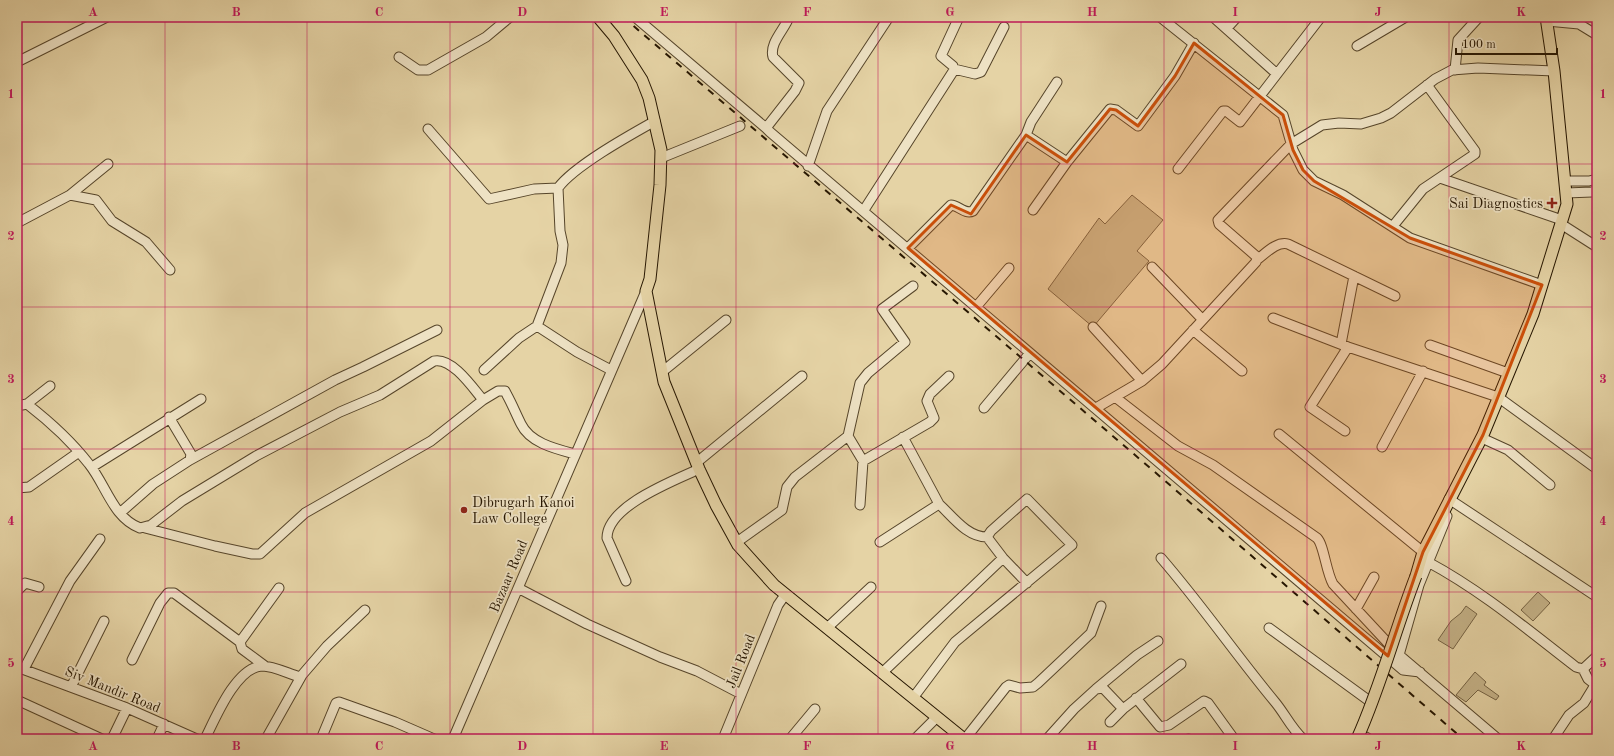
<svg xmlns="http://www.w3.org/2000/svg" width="1614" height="756" viewBox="0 0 1614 756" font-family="'Old Standard TT',serif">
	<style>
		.green { fill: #c5b389; stroke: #766445 }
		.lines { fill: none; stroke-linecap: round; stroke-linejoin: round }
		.minor-casing { stroke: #56452a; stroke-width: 11 }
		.major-casing { stroke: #261601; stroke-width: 13 }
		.minor { stroke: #eee2c4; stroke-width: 9 }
		.major { stroke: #e5d3a5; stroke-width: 11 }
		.rail { stroke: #261601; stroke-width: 2; stroke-dasharray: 7 7; stroke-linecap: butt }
		.major-bridge-casing { stroke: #261601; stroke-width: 13; stroke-linecap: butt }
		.major-bridge { stroke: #e5d3a5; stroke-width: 11 }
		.marked { fill: #cb4f0a; fill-opacity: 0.2; stroke: #cb4f0a; stroke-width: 3; stroke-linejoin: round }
		.grid { fill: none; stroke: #c2185b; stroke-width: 1; stroke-opacity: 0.55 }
		.poi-dot { fill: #8f2418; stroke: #eee2c4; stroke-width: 1.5 }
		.labels { text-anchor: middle; stroke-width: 3.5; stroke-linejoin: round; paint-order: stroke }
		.poi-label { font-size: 14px; fill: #261601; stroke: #eee2c4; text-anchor: end }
		.street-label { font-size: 14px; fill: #261601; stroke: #eee2c4 }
		.neatline { fill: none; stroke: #c2185b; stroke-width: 1.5 }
		.grid-label { font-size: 13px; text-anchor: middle; font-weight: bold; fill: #c2185b }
	</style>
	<rect width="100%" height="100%" fill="#e5d3a5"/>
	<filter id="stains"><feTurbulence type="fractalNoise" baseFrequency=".005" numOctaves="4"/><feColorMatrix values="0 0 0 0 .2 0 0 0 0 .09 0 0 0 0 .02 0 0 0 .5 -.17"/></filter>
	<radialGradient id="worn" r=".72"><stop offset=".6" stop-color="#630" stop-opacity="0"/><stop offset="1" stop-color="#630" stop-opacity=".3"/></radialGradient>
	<path class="green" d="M1132 195 1163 220 1137 251 1149 261 1093 327 1048 289 1099 218 1105 224Z
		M1538 592 1550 603 1533 621 1521 610Z
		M1466 606 1477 614 1453 649 1438 640 1451 621 1461 613Z
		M1475 672 1486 682 1484 685 1499 696 1496 700 1478 690 1466 702 1456 695Z"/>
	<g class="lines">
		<g class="minor-casing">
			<path id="minor" d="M635 17 766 128
				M789 17C785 29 769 43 773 57L799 83 795 91 766 128 770 132 1403 670 1420 672
				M1160 17 1283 115 1293 150 1303 170 1314 181 1343 195 1410 238 1542 285
				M1213 17 1277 74 1321 17
				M1547 21 1579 24 1597 35
				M1227 28 1237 17
				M1357 46 1406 17
				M399 57 418 70H428L486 37 510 17
				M17 62 107 17
				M954 69 975 74 981 72 1004 27
				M1455 70 1458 40 1479 17
				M428 129 489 199 534 189 558 188 560 231 563 245 561 263 537 326 519 338 484 370
				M1026 135 1067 162
				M661 158 740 126
				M808 166 827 111 889 17
				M1178 169 1223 111H1226L1240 122 1277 74
				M1440 178 1562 220
				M1565 181H1589L1597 179
				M558 188C574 166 630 135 655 121
				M1566 193 1592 192 1597 190
				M70 195 96 200 112 221 146 242 170 270
				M864 210 954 70 953 66 941 56 959 17
				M1033 210 1067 162 1110 109 1116 110 1138 126 1175 76 1194 43
				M17 223 70 195 108 164
				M1561 224 1597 247
				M1393 226 1423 189 1475 154V151L1427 85
				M908 248 951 205C958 205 965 215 973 211L1026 135 1031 122 1057 82
				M1258 259C1266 253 1277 241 1288 244L1395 296
				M1152 267 1202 319
				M976 307 1009 268
				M1273 318 1348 347 1498 397 1597 469
				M537 326 577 352 611 370
				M1093 327 1142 381
				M1193 330 1242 371
				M1341 344 1354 276
				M1430 345 1508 373
				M662 372 726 320
				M1115 397 1178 446 1213 465 1317 538C1324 545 1326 572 1333 584L1399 655
				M27 404 50 386
				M17 406 27 404C49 421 72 442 89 464 106 485 113 518 140 528L151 525 182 501 256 456 340 412 380 395 434 361C452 357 473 388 483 400
				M984 408 1030 353
				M1096 408 1142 381 1162 364 1256 262 1257 257 1219 224 1218 220 1291 144 1322 125 1339 123 1361 124 1381 118 1391 113 1435 79 1452 70 1478 68 1554 71
				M1345 431 1310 407 1348 347
				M1279 434 1423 552
				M848 436 863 461 930 422 934 418 927 401 930 394 949 376
				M903 437 939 504
				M1484 439 1508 450 1550 485
				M1382 447 1423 371
				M190 460 335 380 363 367 437 330
				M696 463 802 376
				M92 467 201 399
				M17 488 29 487 79 452
				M1449 499 1597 597
				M860 505 863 461
				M120 513 153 484 190 460 191 454 169 417
				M1447 516 1419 585 1399 655 1498 739
				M145 528 215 546 252 554H260L305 513 431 441 483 400 498 391H505L507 395C512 404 516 414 521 424 530 443 556 449 575 454
				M737 542 782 510 787 487 795 477 848 436 860 383 868 373 905 342 882 309 913 286
				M880 542 939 504C953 517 967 537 987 537
				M1161 558C1201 604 1236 655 1275 702 1285 714 1291 728 1303 739
				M1428 562C1482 591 1528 630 1576 667L1583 669 1597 656
				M626 581 607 538C607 506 673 481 699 469
				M518 588 587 624 660 657 697 671 741 694
				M17 591 25 583 39 587
				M1356 609 1374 577
				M827 628 871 587
				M1269 628 1368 700
				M132 660 160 603 168 593H174L240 642
				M265 666 242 649 240 642 279 588
				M17 667 127 708 197 739
				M24 669 70 581 100 539
				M1583 669 1588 679 1597 686
				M882 673 1003 558
				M71 687 104 621
				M1096 689 1137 655 1158 641
				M913 698 955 642 1072 545 1027 499 991 531 987 537 1003 558 1027 583
				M1136 698 1160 727 1169 725 1204 701 1208 703 1234 739
				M17 700 102 739
				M1110 722 1123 709
				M1366 737 1369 739
				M112 739 127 708
				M157 739 164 724
				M205 739C215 719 236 667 262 666 274 666 289 674 300 677
				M266 739 302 675 327 646 365 610
				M321 739 336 703 339 702 395 722 434 739
				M453 739 646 291
				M723 739 778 605 785 595
				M790 739 815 709
				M915 739 937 717
				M965 739 1006 687 1009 685 1020 688 1033 687 1038 683 1091 633 1101 606
				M1047 739 1074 709 1096 689 1103 688 1123 709 1181 664
				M1188 739H1189
				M1553 739 1569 715 1584 703 1595 685"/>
		</g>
		<g class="major-casing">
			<path id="major" d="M598 17 614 36 642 80 649 98 661 150 660 185 650 279 646 291 664 382 699 469 716 505 738 545 774 585 964 739
				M1416 576 1423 552 1483 435 1533 314 1567 204 1554 71 1546 17"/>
		</g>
		<use href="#minor" class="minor"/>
		<use href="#major" class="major"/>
		<path class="rail" d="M623 17 1156 473 1463 739"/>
		<g class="major-bridge-casing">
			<path id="major-bridge" d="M1357 739C1381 686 1395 630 1416 576"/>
		</g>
		<use href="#major-bridge" class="major-bridge"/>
	</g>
	<path class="marked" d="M1194 43 1283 115 1293 150 1303 170 1314 181 1410 238 1542 285 1483 435 1423 552 1388 656 908 248 951 205 971 214 1026 135 1067 162 1110 109 1116 110 1138 126 1175 76Z"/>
	<path class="grid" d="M165 17V739M307 17V739M450 17V739M593 17V739M736 17V739M878 17V739M1021 17V739M1164 17V739M1307 17V739M1449 17V739M17 164H1597M17 307H1597M17 449H1597M17 592H1597"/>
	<g class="poi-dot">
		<path d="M1550 197h4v4h4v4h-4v4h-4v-4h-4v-4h4z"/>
		<circle cx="464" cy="510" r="4"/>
	</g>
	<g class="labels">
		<g class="poi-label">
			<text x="1543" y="208">Sai Diagnostics</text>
			<text x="472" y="507" text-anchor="start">Dibrugarh Kanoi<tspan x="472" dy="16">Law College</tspan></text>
		</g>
		<g class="street-label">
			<text transform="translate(508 576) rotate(-67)" y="5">Bazaar Road</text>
			<text transform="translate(740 661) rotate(-68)" y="5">Jail Road</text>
			<text transform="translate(113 689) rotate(22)" y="5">Siv Mandir Road</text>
		</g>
	</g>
	<rect width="1614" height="756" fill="none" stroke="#e5d3a5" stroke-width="44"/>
	<path d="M1456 48v6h101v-6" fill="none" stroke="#261601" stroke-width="2"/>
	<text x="1462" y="48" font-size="12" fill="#261601" stroke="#eee2c4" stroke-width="3" paint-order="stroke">100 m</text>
	<rect x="22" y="22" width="1570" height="712" class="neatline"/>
	<g class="grid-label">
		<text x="93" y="16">A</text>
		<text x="236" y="16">B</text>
		<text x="379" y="16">C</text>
		<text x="522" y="16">D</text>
		<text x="664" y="16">E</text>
		<text x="807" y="16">F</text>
		<text x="950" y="16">G</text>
		<text x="1092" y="16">H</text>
		<text x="1235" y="16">I</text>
		<text x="1378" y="16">J</text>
		<text x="1521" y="16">K</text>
		<text x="11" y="98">1</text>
		<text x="1603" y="98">1</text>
		<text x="11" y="240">2</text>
		<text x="1603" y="240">2</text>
		<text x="11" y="383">3</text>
		<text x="1603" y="383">3</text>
		<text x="11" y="525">4</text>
		<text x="1603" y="525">4</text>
		<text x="11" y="667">5</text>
		<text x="1603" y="667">5</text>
		<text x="93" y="750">A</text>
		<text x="236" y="750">B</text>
		<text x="379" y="750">C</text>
		<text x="522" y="750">D</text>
		<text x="664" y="750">E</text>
		<text x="807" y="750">F</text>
		<text x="950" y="750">G</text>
		<text x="1092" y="750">H</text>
		<text x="1235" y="750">I</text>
		<text x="1378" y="750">J</text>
		<text x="1521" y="750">K</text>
	</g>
	<rect width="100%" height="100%" filter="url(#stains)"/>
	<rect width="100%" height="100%" fill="url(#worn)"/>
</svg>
